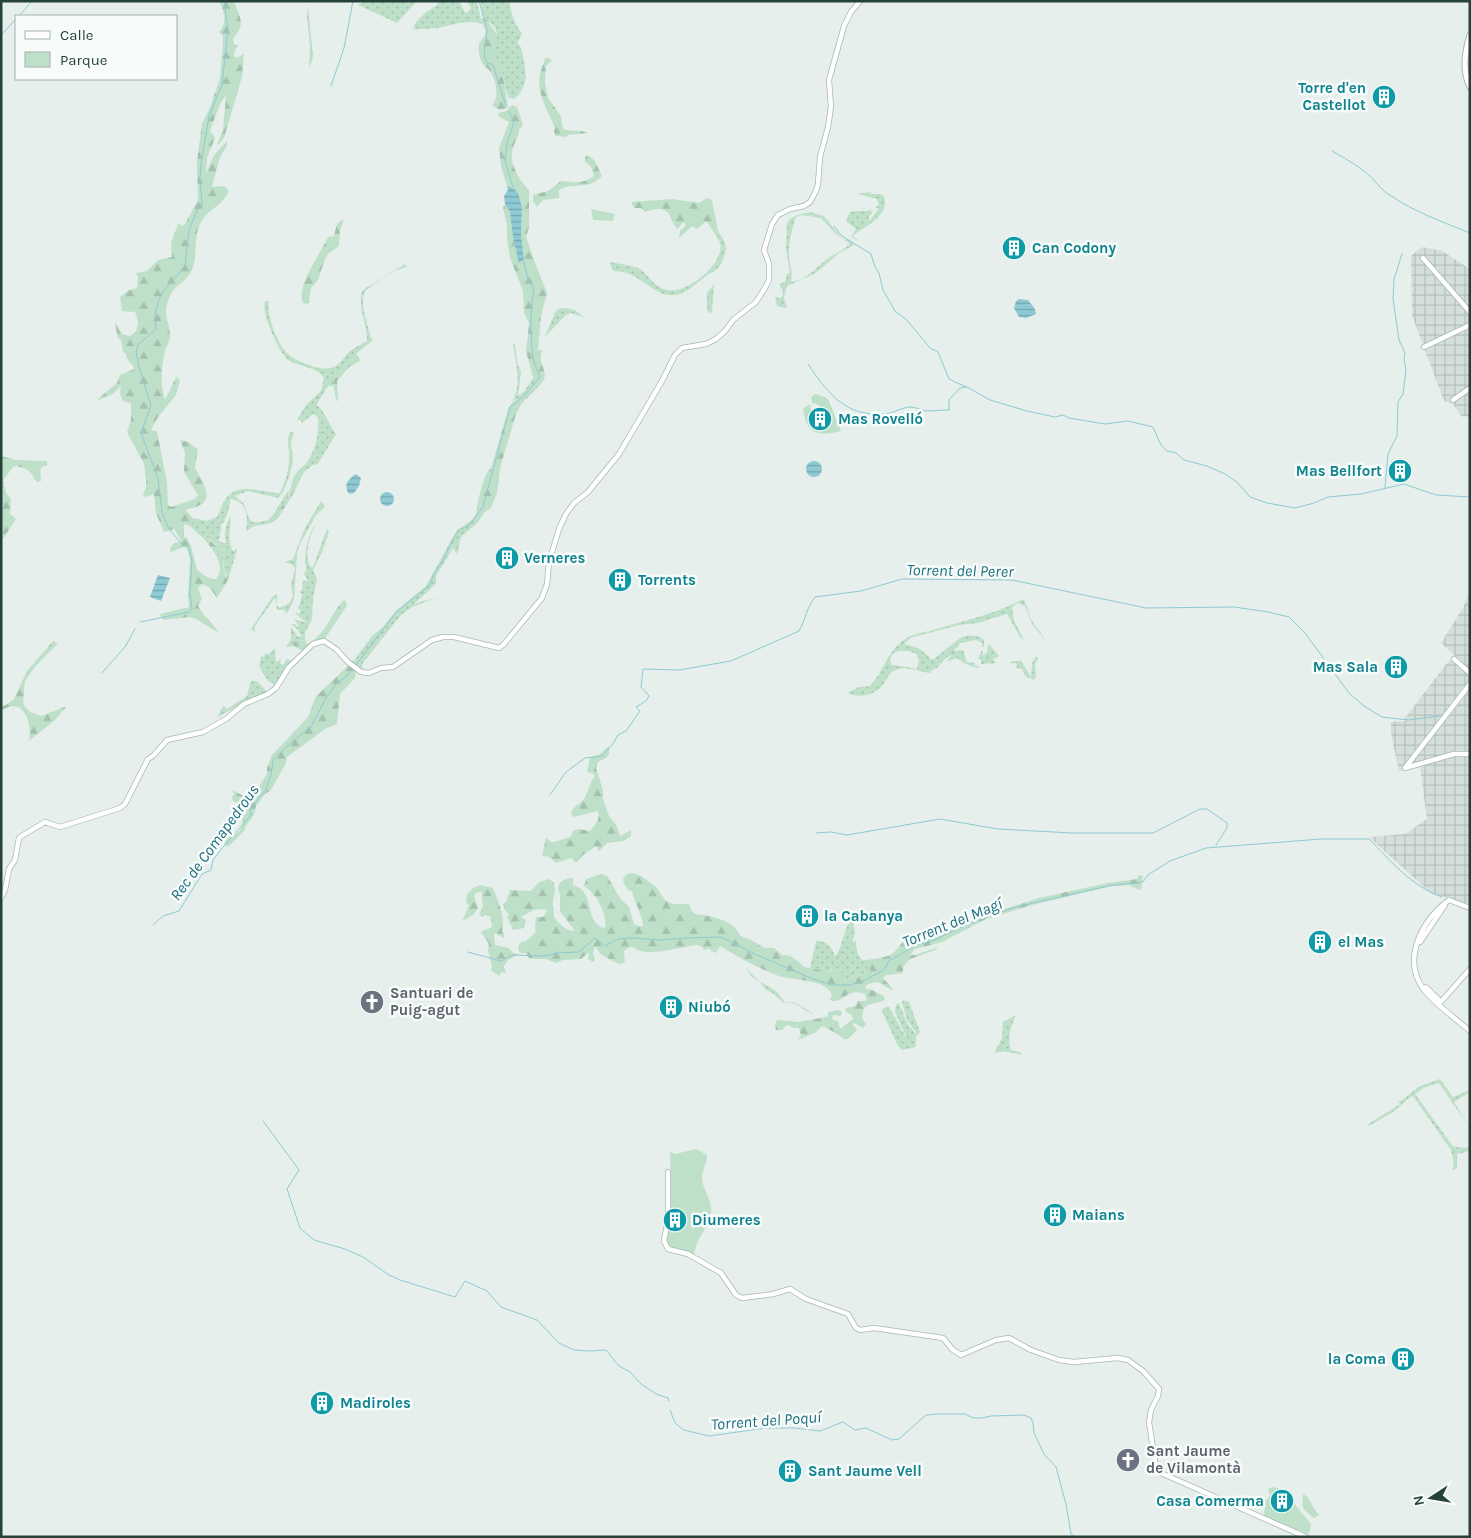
<svg xmlns="http://www.w3.org/2000/svg" width="1471" height="1538" viewBox="0 0 1471 1538" font-family="Karla,sans-serif">
	<style>
		.industrial { fill: url(#industrial-grid) }
		.grass { fill: url(#grass-dots); fill-rule: evenodd }
		.forest { fill: url(#forest-firs) }
		.green { fill: #bfe0c8 }
		.water { fill: url(#water-rules) }
		.lines { fill: none; stroke-linecap: round; stroke-linejoin: round }
		.stream { stroke: #8ec9d4; stroke-width: 1 }
		.minor-casing { stroke: #a8b8b2; stroke-width: 6 }
		.tertiary-casing { stroke: #a8b8b2; stroke-width: 7 }
		.minor { stroke: #fff; stroke-width: 4.5 }
		.tertiary { stroke: #fff; stroke-width: 5 }
		.labels { text-anchor: middle; stroke-width: 5; stroke-linejoin: round; paint-order: stroke }
		.culture-label { font-size: 15px; font-weight: bold; fill: #0d838f; stroke: #f7fbf9; text-anchor: start }
		.worship-label { font-size: 15px; font-weight: bold; fill: #5b616d; stroke: #f7fbf9; text-anchor: start }
		.water-label { font-size: 16px; font-style: italic; fill: #1c6f80; stroke: #f7fbf9 }
	</style>
	<defs>
		<pattern id="industrial-grid" width="8" height="8" patternUnits="userSpaceOnUse" patternTransform="scale(1.25)"><rect width="8" height="8" fill="#d4dfda"/><path d="M0 4h8M4 0v8" fill="none" stroke="#b6c1bc"/></pattern>
		<pattern id="grass-dots" width="8" height="8" patternUnits="userSpaceOnUse" patternTransform="scale(1.25)"><rect width="8" height="8" fill="#bfe0c8"/><path d="M2 2h.1M6 6h.1" fill="none" stroke="#a4c1ad" stroke-width="1.8" stroke-linecap="round"/></pattern>
		<pattern id="forest-firs" width="22" height="20" patternUnits="userSpaceOnUse" patternTransform="scale(1.25)"><rect width="22" height="20" fill="#bfe0c8"/><path d="M5 1l3.5 6h-7zM16 11l3.5 6h-7z" fill="#a4c1ad"/></pattern>
		<pattern id="water-rules" width="6" height="5" patternUnits="userSpaceOnUse" patternTransform="scale(1.25)"><rect width="6" height="5" fill="#8ec9d4"/><path d="M0 2.5h6" fill="none" stroke="#74a5ad"/></pattern>
	</defs>
	<rect width="100%" height="100%" fill="#e6efeb"/>
	<path class="industrial" d="M1422 247 1442 251 1470 269V419L1466 416 1462 417 1453 404 1444 401 1412 316 1411 256Z
		M1470 590V907L1445 897 1432 894 1369 837 1405 834 1427 819 1420 767 1399 771 1391 734V722L1405 721V718L1447 663 1455 656 1441 643 1464 606Z"/>
	<path class="grass" d="M366 1H417L397 23 358 5Z
		M438 1H459L465 12 467 13 471 8 467 1H477L482 24C469 19 455 24 442 27 433 29 423 29 413 29 416 18 428 11 437 5Z
		M480 1H510C510 15 515 23 522 34L517 44 520 45C525 64 532 85 514 99L509 98C505 91 505 83 503 75 501 69 495 64 493 57 490 43 508 31 484 19Z
		M308 7 313 56 312 61 309 67 310 47 307 15Z
		M870 192 871 194H880L884 196C890 217 866 225 853 236L858 241 851 237 856 229 846 221 850 212C857 210 864 212 871 210L872 214 869 216V221L879 209 875 207 879 205 877 199 857 194Z
		M810 212 824 216 842 238 850 241 854 245 839 253 816 273 787 286 784 298 787 307 785 308 777 306 775 297 781 298C785 293 782 289 779 284L785 282 787 274 790 273 786 248 787 224C791 214 801 215 810 212ZM802 215 821 218 836 234 850 244C844 250 834 254 826 260 815 268 807 280 792 282L791 281C793 272 790 266 789 257 788 245 792 228 796 217Z
		M718 231C722 237 726 243 726 249 725 254 722 263 719 267 716 271 709 273 706 276 695 284 684 297 669 295 650 293 638 270 613 271L609 262C616 263 639 266 643 271 650 278 655 287 666 290 686 294 715 270 720 252 722 245 719 239 715 234Z
		M405 264 407 267C393 269 378 282 366 290 358 302 368 324 371 338L373 340 357 353V356L359 357 346 366 334 380 333 386H328L318 402 317 405C325 411 329 425 336 434L318 464 313 465 304 472 299 470C314 459 320 436 318 417L313 414 302 423 300 420H297L306 405 321 391 324 378C317 367 301 367 290 361 280 355 267 324 265 312 264 309 264 304 265 301H269C266 314 277 344 288 354 295 361 320 371 330 368 341 366 343 357 350 351 355 347 361 345 367 341 368 325 356 305 363 290Z
		M714 284 712 312 709 313 707 310V293Z
		M564 308 575 310 585 318 571 313 566 315 545 337 555 312 558 309Z
		M513 343 515 344 517 362 521 372 518 396 523 393 534 377V381L539 386 522 403V401L516 399 512 403C523 382 515 364 513 343Z
		M291 431 294 434C289 443 292 448 293 457 293 467 286 491 278 498L248 491 235 496 244 504 249 518 252 522H259L268 520 273 515 289 489 288 497 276 516 278 518C265 530 256 520 246 532 248 517 248 501 230 499 231 504 226 519 223 523L221 524V531L219 534 221 537 218 540 223 543H226C224 535 225 524 231 516L229 538 232 550 234 551 237 548V550L228 580 224 570 223 549 205 536 204 539 190 526 194 518 206 521 217 517C220 511 223 501 228 496 241 482 264 493 280 493 285 483 289 470 289 458 290 448 285 440 291 431Z
		M321 501 325 507 316 515 299 546 297 555 294 599 288 612 285 613V610H277L276 599H274L255 626V632L251 629 273 596 277 594V605L279 608 290 603 293 595 291 584 295 569 293 565 285 562 293 559 305 528Z
		M476 515V520L478 522 461 537 457 554 453 548 436 576V584L414 604 438 597 412 607 401 615 362 664 363 669 366 671 383 667 366 671 351 662 355 659 372 636 383 627 396 611 426 586 457 530 472 520Z
		M316 523C310 536 303 555 311 567H313L327 529 329 532 322 552 313 570 317 580 313 598 312 619 305 633V640L295 641 293 646 286 647 291 639V627L298 637 302 636 298 632 299 631 291 624H295L298 628 299 626 294 619 307 623 296 614 297 612 299 614 301 612 298 608 300 604 302 594 299 592 302 590 303 580 308 581 304 574 307 568 305 564C305 551 308 534 316 523Z
		M1024 599C1027 606 1029 616 1033 623 1037 630 1044 633 1044 641L1042 636 1033 626 1025 606 1018 603 1012 607 1014 621 1024 640 1020 637 1007 614 978 623 959 625 910 638 904 644C918 648 919 647 931 659H934L960 638C968 635 977 634 984 640V647H981L983 644 981 642 976 640 960 643 958 647 955 648V651L963 650 967 662 975 663V666L981 667C972 669 964 663 957 658L946 662 952 655C943 659 945 659 939 666 936 670 932 668 930 673 919 672 905 665 895 670 890 672 888 677 885 682 877 695 861 699 847 693L859 687 870 686C885 670 887 650 907 638 915 633 928 632 937 629 967 620 996 613 1024 599ZM898 651H908L917 654 919 661 917 669 894 665 892 666 890 660 892 654Z
		M989 644 999 656 993 659 996 663 981 664V660L978 659 981 652 983 650 982 656 985 653 986 655Z
		M274 649H277L275 650 276 662 281 659 280 663 283 665 287 659 292 661 274 688 273 683 268 681 259 666 261 658 260 656 264 657 265 653 269 654Z
		M1036 656 1038 659 1035 664 1036 676 1034 680 1025 676 1022 669 1017 668 1016 663H1010L1014 661H1021L1031 677 1032 663Z
		M251 681H257L268 693 243 703 218 717 221 709 224 706 227 709 247 696Z
		M850 921 853 922 855 933 852 944 856 940C855 954 862 961 871 970L855 977 843 980 837 976 851 971 856 967 843 973H836V970L832 968 829 972 810 969 816 941C826 940 832 947 835 956H836C843 945 843 932 850 921Z
		M745 967 759 981 776 991 785 1002 796 1003 814 1014 806 1011 796 1004 783 1002 774 994 765 989 761 983 751 976Z
		M903 1000 909 1002 920 1032 916 1037V1047L902 1050 898 1046 882 1011 883 1008 889 1007 909 1043 895 1012 896 1005 899 1003 907 1023 916 1034V1032L907 1020 902 1002Z
		M1016 1015C1011 1025 1007 1039 1011 1050L1020 1052 1022 1055C1013 1053 1002 1049 994 1054L1002 1038 1003 1022Z
		M1440 1079 1453 1097 1470 1090V1092L1454 1102 1470 1128 1439 1083 1423 1088 1415 1094 1452 1145 1455 1147 1470 1148V1151L1457 1154V1168L1452 1171 1454 1163 1451 1150 1413 1096 1409 1098 1393 1112 1369 1126 1367 1125 1400 1104 1398 1101H1401L1420 1086Z"/>
	<path class="forest" d="M219 1H234C239 16 247 24 233 38L234 44 238 46 235 50 234 56 236 58 244 54 242 77 224 138 219 144 217 145 223 130 226 96 221 102 210 130 215 138 207 158 206 173 214 155 227 141V146L220 157 212 186 213 187 224 186 229 191C223 206 208 209 201 222 193 236 198 252 193 267 189 281 175 284 170 296 161 315 170 320 170 337 170 342 166 346 165 351 161 368 160 384 165 400L176 377 180 380 176 395 158 417 151 430 157 431 167 483 168 505 171 507 195 499 198 495 184 472 185 453 180 440 188 442 198 449 195 467C199 478 217 498 198 506 194 508 190 508 186 510L194 520 190 526 186 524 184 525V537L187 538 191 546 197 570C202 574 208 579 216 579 227 566 212 548 204 539L205 536 215 545H221C226 556 220 570 228 580L217 598 210 588 202 584 198 588 202 599 198 605C202 615 213 623 219 633L196 619 190 617 163 620 160 614 189 607 188 594 190 561 187 548 184 547 171 552 170 548 174 543 182 542 174 529 164 532 156 513 154 494 145 497 143 495 146 487V480L144 464 127 432 131 420V404L130 403 123 401 120 394 121 386 113 394 99 400 98 399 117 383 120 375 134 369C133 363 126 361 126 354L123 351 121 340 118 338 115 324 116 323 122 334 130 336C140 331 139 321 135 312L122 311 120 297 129 290 137 288 138 277 136 273 147 271 158 260 172 257 171 243 178 224 179 223 182 226 185 224 198 200 197 162 202 123 209 110 220 78 223 42V36L219 32C228 23 224 12 219 1Z
		M481 18 487 20 496 33 497 38 493 49 494 58 503 75 508 107C502 111 497 110 492 105 500 97 496 80 490 71 488 68 484 67 482 63 479 57 478 50 479 43 491 31 484 31 481 18Z
		M545 58H548L552 60 546 66 545 83 548 98 561 116 563 129C570 132 580 129 587 133L568 135 566 137 555 136 554 131 555 128C548 111 536 93 540 74 541 68 544 63 545 58Z
		M512 105 517 107 523 125 519 130C519 137 516 139 514 145 507 160 518 179 529 190V227L526 237 534 260 547 293 541 316 538 350H543C534 364 554 372 539 386L534 381 526 351 529 324 524 312 523 291 510 258 507 238V225L503 208 505 204 510 212 515 244 518 257V260L524 255 521 234 522 207 518 193 511 187H507L501 166 499 148 509 122 498 116 499 113 506 111Z
		M588 155C596 159 598 169 602 176 589 191 569 182 559 190V198L543 200 537 207 533 201V195L548 191 561 181C575 182 581 185 594 176L591 167 585 162V157Z
		M707 198 712 200 718 231 715 234 707 222H705L697 229 692 226 679 238 680 231 686 225 683 222 678 229C669 222 673 209 658 209 654 209 649 211 645 212L641 208H634L631 202 672 199 699 203Z
		M342 220H344L340 230 339 246 328 254 325 259 318 280 311 288 309 303 304 304C293 289 322 252 328 237L334 236 337 224Z
		M359 357 360 361 349 367 337 381 338 402 336 399 333 384 334 380 348 363Z
		M520 398 522 403 516 414 500 468 497 493 491 508 485 512 478 522 476 520V515C478 502 482 476 491 468L509 407 512 403Z
		M1 456 16 460 47 461V466H43L40 470 41 481 37 482C30 471 27 467 14 466L3 480 6 493 11 499 10 514 16 519 1 542Z
		M301 469 304 472 292 496 278 518 276 517 275 516 288 497 294 476 299 470Z
		M344 600 347 603 346 607 324 640H318L303 651 293 646 295 641 305 640 307 644C326 635 330 614 344 600Z
		M53 641 58 643 34 668 25 681 23 703 25 707 30 712 41 716 67 706 55 720 29 741C33 723 23 695 1 711V706L6 705 14 699 27 671Z
		M349 665 356 671 355 678 340 694 337 723 335 725 325 729 287 757 286 763 271 790 265 794 256 806 254 815 245 827 246 829 229 846H226L224 844 228 836C245 834 240 825 245 811L239 804 233 801 232 797 234 794 232 790 246 797H252L267 774V768L272 755 308 717 316 696Z
		M609 746C611 757 606 758 598 762L596 768 603 790V799L609 816 617 826 620 836 631 830V836L623 841 607 843 599 851 596 846 582 856 577 862H574L572 858 556 863 549 857 542 856 546 838 551 842H554L570 837 573 831 579 829 590 831C595 825 602 818 597 811L574 817 571 814C573 806 579 805 584 799 589 792 589 782 595 776L592 773 587 772 590 757 599 755Z
		M633 873 641 876 656 887 665 900 672 904H689L691 910 695 914C710 916 734 919 740 936L751 940 765 948H774L782 955C791 954 798 960 804 967L829 972 831 971 833 966 835 968 836 973H843L856 967 851 971 838 976 843 980 855 977 871 970 862 961 864 960C868 960 889 957 892 954 899 949 901 941 910 937L946 932 983 916 1039 898 1103 884 1137 879 1139 875 1143 876 1141 889 1139 890 1129 885 1112 886 1032 905 986 919 942 942 915 949 910 955H915L936 948 938 949 910 959 903 967V973L887 975 882 978 889 984 893 990C880 986 882 977 865 986L866 989 872 990 884 996 885 1000C877 1004 871 1002 864 1008L862 1018 866 1024 863 1028 854 1023 853 1025 857 1030 848 1039H844L834 1032 822 1026 815 1033 797 1040 801 1036 799 1028H794L787 1025 782 1030H776L775 1026 777 1020 799 1022 826 1017 828 1016V1012L839 1010 842 1012 841 1016 834 1015 832 1017 833 1020 838 1021 840 1029 853 1019 852 1015 845 1011 846 1008 856 1006 858 1001H866L867 999 865 994C845 987 847 1002 832 1001L830 999 832 995C826 978 791 981 776 975 754 966 740 958 720 946L716 953 711 951 710 948 705 950 701 946 696 945C682 947 654 955 641 951 636 950 635 947 630 947L624 951 625 962 622 964C613 963 607 957 600 954L595 946 593 953 595 960 593 962 588 959 589 952 581 959 563 960 556 963 546 959H537L529 958 526 953H521L518 950 519 944 523 941 525 942 536 932 535 928 536 917H543L547 911 545 909 533 910 521 917 526 920 524 928 513 930 507 917 509 915 505 910 503 904 506 902 510 890 531 891 539 882 549 879C559 885 554 891 553 901 552 906 554 912 554 917 559 924 566 931 575 931L560 911V894L558 890C558 881 565 878 573 878V885C596 891 583 920 603 928L605 927C608 914 595 892 584 886L586 879 601 874 607 876 620 898 629 907 634 924 638 926H643C644 920 634 901 632 891L628 890 624 884 623 879 627 874Z
		M480 885 493 888C498 901 506 918 502 931L505 936 504 938 494 933 495 945 509 948 513 953 519 954 508 960 504 966 506 973 501 972 499 976 491 970 492 966 488 951 489 944 481 932 492 927 490 916 486 915 482 917 479 914 483 906 482 900V892L476 893 474 896 478 908C476 913 469 919 463 920L469 905 466 902 467 894 473 888Z"/>
	<path class="green" d="M591 209 615 214 613 221 593 220Z
		M815 394 825 397 829 401 841 431C819 437 806 434 803 409L810 404 813 417 815 416 814 414 821 410 823 414H824C823 408 818 403 812 403L811 397Z
		M696 1149 707 1155C708 1163 702 1169 702 1178 702 1190 713 1200 711 1212 709 1228 695 1239 694 1256L672 1250 668 1245 666 1237 670 1223 671 1181 670 1152 675 1154Z
		M1272 1487 1291 1491 1292 1501 1311 1524 1310 1531 1308 1534 1264 1516 1265 1500 1268 1499 1270 1496 1268 1489Z
		M1303 1494C1311 1497 1312 1509 1319 1515L1314 1518C1301 1508 1302 1509 1303 1494Z"/>
	<path class="water" d="M507 187H511L518 193 522 207 521 234 524 259 519 263 513 237 510 212 505 204 504 196 508 190Z
		M1019 299 1028 300 1035 309 1036 314 1026 318 1019 317 1014 308 1016 301Z
		M806 469a8 8 0 1 1 16 0a8 8 0 1 1-16 0Z
		M356 474 361 478 359 486 354 493 349 494C343 485 348 479 356 474Z
		M380 499a7 7 0 1 1 14 0a7 7 0 1 1-14 0Z
		M158 575 170 578 161 601 150 597Z"/>
	<g class="lines">
		<path class="stream" d="M479 1 487 30 484 56 487 63 493 65 506 106
			M19 16 32 1
			M1 35 16 19
			M331 86 344 48 353 1
			M509 111 514 122 507 144 505 161 514 190
			M1332 151C1346 159 1359 166 1371 177 1377 183 1382 191 1390 195 1414 212 1443 222 1470 233
			M834 226 842 236 871 254 875 267 879 273 883 290 895 311 907 320 930 348 938 352 949 379 966 387
			M808 364C828 394 846 417 885 414 894 413 902 407 911 407 916 407 921 410 926 411 934 411 942 410 949 410V400L960 388 967 387 990 400 1027 411 1055 417 1063 415 1069 418 1105 424 1128 421 1153 427 1161 445 1167 451 1176 453 1184 460 1207 466 1225 474 1237 482 1250 497 1267 503 1295 508 1314 503 1328 497 1361 494 1404 484 1436 495 1470 497
			M1385 488 1388 454 1397 436 1398 402 1403 394 1406 370 1404 359 1405 353 1399 340 1393 299 1394 279 1402 254
			M140 622 189 612 192 609 190 592 192 560 189 548 179 541 169 529 162 513 158 478 142 436 143 428 151 405 139 367 136 352 138 345 156 329 155 317 158 302 162 293 185 266 189 230 197 210 202 206 200 177 201 163 209 116 222 85 228 29 224 1
			M356 665 397 611 429 586 434 574 443 560 452 541 458 531 469 525 483 507 510 407 523 397 540 377C538 372 536 367 534 362 530 347 530 304 534 290L528 278 523 260
			M102 673 125 647 135 629
			M550 795 566 772 585 758 602 756 613 744 618 735 626 731 640 711 636 707 646 701 649 696 641 687 643 669 679 670 731 661 799 631C806 618 806 609 815 597L861 591 902 579 1012 580 1146 608 1234 607 1268 612 1289 617 1305 633 1349 693 1364 706 1382 717 1408 720 1440 716
			M816 833 831 832 847 835 940 819 998 829 1072 833H1153L1200 809H1207L1227 823V828L1216 845
			M153 925 163 916 179 911 202 874 211 870 213 860 219 852 251 815 250 809 266 789 271 775 273 760 294 740 311 727 326 698 337 683 347 676 353 669
			M468 952 501 961 513 955 545 956 557 953 579 952 595 938 605 946 618 939 633 938 660 940 686 938 721 937 757 955 813 979 832 985H850L863 981 884 970 889 961 916 945 935 940 952 931 993 914 1016 907 1108 886 1143 882 1148 875 1170 861 1206 848 1321 839H1369C1391 861 1411 886 1442 897
			M263 1121 299 1170 287 1189 300 1228 314 1240 345 1249 363 1257 389 1275 400 1280 455 1297 465 1281 487 1291 501 1307 537 1320 559 1343 574 1350 590 1351 606 1350 619 1366 630 1372 641 1384 656 1394 668 1398 669 1401
			M670 1410 675 1423 684 1430 709 1436 766 1428H795L820 1431 843 1422 855 1430 866 1428 892 1440 899 1439 926 1415 940 1414H965L973 1418H981L991 1416 1024 1415 1031 1418 1033 1423 1034 1433 1044 1454 1056 1467 1066 1504 1071 1534 1075 1537"/>
		<g class="minor-casing">
			<path id="minor" d="M1423 258 1470 312
				M1424 347 1470 325
				M1453 400 1470 388
				M1454 659 1470 673
				M1405 768 1470 684
				M1405 768 1454 754H1470
				M1 898 5 890 9 869 15 860 19 838 20 837 45 822 60 827 120 808 125 804 148 759 154 755 167 740 203 732 226 719 244 704 268 694 276 688 289 667 313 644 324 641 336 649 348 662 361 672 369 673 381 668 393 667 432 640 443 637H454L499 648 504 644 542 598 547 584 549 562 559 529 566 514 574 503 588 492 619 454 662 381 675 355 682 348 706 344 716 339 725 331 733 320 756 302 765 288 769 280V264L764 250 772 224 778 215 790 209 804 206 810 202 816 191 818 184 820 157 828 127 831 107 829 80 844 26 851 12 860 1
				M1449 900C1422 920 1401 959 1424 990 1436 1005 1455 1018 1470 1031
				M1449 900 1470 908
				M1420 942 1445 905
				M1426 987 1440 1001
				M1439 1004 1470 969
				M668 1172V1220L664 1241 668 1249 688 1254 721 1273 736 1295 742 1298 773 1294 790 1289 806 1299 848 1314 856 1328 860 1330 874 1328 943 1338 953 1350 961 1355 996 1340 1009 1338 1031 1350 1059 1360 1074 1362 1118 1358 1128 1360 1143 1371 1159 1389 1158 1396 1151 1410 1149 1422 1155 1462 1161 1473 1306 1537"/>
		</g>
		<g class="tertiary-casing">
			<path id="tertiary" d="M1470 35C1465 51 1462 71 1470 87"/>
		</g>
		<use href="#minor" class="minor"/>
		<use href="#tertiary" class="tertiary"/>
	</g>
	<defs>
		<g id="building-disc" transform="scale(1.25)"><circle r="9.5" fill="#0f9aa8" stroke="#f7fbf9"/><path d="M-4-6H4V6H1V3H-1V6H-4ZM-2.5-4.3h1.7v1.8h-1.7ZM.8-4.3h1.7v1.8H.8ZM-2.5-1h1.7V.8h-1.7ZM.8-1h1.7V.8H.8Z" fill="#fff"/></g>
		<g id="church-disc" transform="scale(1.25)"><circle r="9.5" fill="#6b7280" stroke="#f7fbf9"/><path d="M-1.2-6h2.4v3.5h3.3v2.4h-3.3V6h-2.4V-.1h-3.3v-2.4h3.3Z" fill="#fff"/></g>
	</defs>
	<g fill-rule="evenodd">
		<use href="#building-disc" x="1384" y="97"/>
		<use href="#building-disc" x="1014" y="248"/>
		<use href="#building-disc" x="820" y="419"/>
		<use href="#building-disc" x="1400" y="471"/>
		<use href="#building-disc" x="507" y="558"/>
		<use href="#building-disc" x="620" y="580"/>
		<use href="#building-disc" x="1396" y="667"/>
		<use href="#building-disc" x="807" y="916"/>
		<use href="#building-disc" x="1320" y="942"/>
		<use href="#church-disc" x="372" y="1002"/>
		<use href="#building-disc" x="671" y="1007"/>
		<use href="#building-disc" x="1055" y="1215"/>
		<use href="#building-disc" x="675" y="1220"/>
		<use href="#building-disc" x="1403" y="1359"/>
		<use href="#building-disc" x="322" y="1403"/>
		<use href="#church-disc" x="1128" y="1460"/>
		<use href="#building-disc" x="790" y="1471"/>
		<use href="#building-disc" x="1282" y="1501"/>
	</g>
	<g class="labels">
		<g class="culture-label">
			<text x="1366" y="93" text-anchor="end">Torre d'en<tspan x="1366" dy="17">Castellot</tspan></text>
			<text x="1032" y="253">Can Codony</text>
			<text x="838" y="424">Mas Rovelló</text>
			<text x="1382" y="476" text-anchor="end">Mas Bellfort</text>
			<text x="524" y="563">Verneres</text>
			<text x="638" y="585">Torrents</text>
			<text x="1378" y="672" text-anchor="end">Mas Sala</text>
			<text x="824" y="921">la Cabanya</text>
			<text x="1338" y="947">el Mas</text>
			<text x="688" y="1012">Niubó</text>
			<text x="1072" y="1220">Maians</text>
			<text x="692" y="1225">Diumeres</text>
			<text x="1386" y="1364" text-anchor="end">la Coma</text>
			<text x="340" y="1408">Madiroles</text>
			<text x="808" y="1476">Sant Jaume Vell</text>
			<text x="1264" y="1506" text-anchor="end">Casa Comerma</text>
		</g>
		<g class="worship-label">
			<text x="390" y="998">Santuari de<tspan x="390" dy="17">Puig-agut</tspan></text>
			<text x="1146" y="1456">Sant Jaume<tspan x="1146" dy="17">de Vilamontà</tspan></text>
		</g>
		<g class="water-label">
			<text transform="translate(960 570) rotate(1)" y="6">Torrent del Perer</text>
			<text transform="translate(214 842) rotate(-54)" y="6">Rec de Comapedrous</text>
			<text transform="translate(952 922) rotate(-22)" y="6">Torrent del Magí</text>
			<text transform="translate(766 1420) rotate(-4)" y="6">Torrent del Poquí</text>
		</g>
	</g>
	<rect width="1471" height="1538" fill="none" stroke="#24423a" stroke-width="5"/>
	<rect x="15" y="15" width="162" height="65" fill="#f7fbf9" stroke="#a3b1ad"/>
	<rect x="25" y="31" width="25" height="8" fill="#ffffff" stroke="#a3b1ad"/>
	<text x="60" y="40" font-size="15" fill="#24423a">Calle</text>
	<rect x="25" y="52" width="25" height="15" fill="#bfe0c8" stroke="#a3b1ad"/>
	<text x="60" y="65" font-size="15" fill="#24423a">Parque</text>
	<g transform="translate(1431 1498) rotate(258)" stroke="#f7fbf9" stroke-width="4" paint-order="stroke">
	<path d="M0-4L9 19L0 12L-9 19Z" fill="#24423a"/>
	<text y="-8" font-size="14" font-weight="bold" text-anchor="middle" fill="#24423a">N</text>
	</g>
</svg>
